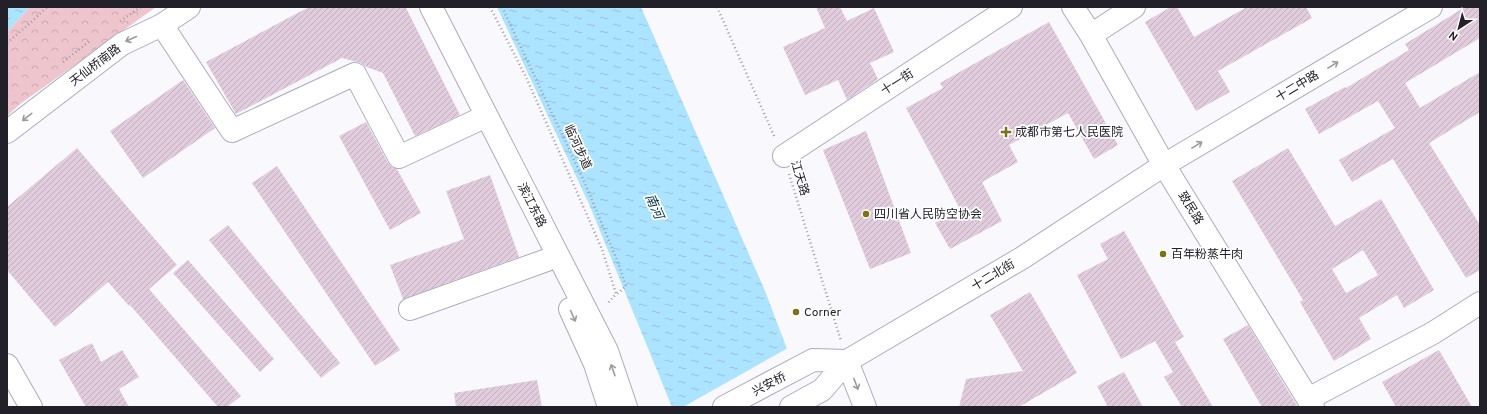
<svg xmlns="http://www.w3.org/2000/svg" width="1487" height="414" viewBox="0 0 1487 414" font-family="Overpass,'Noto Sans SC',sans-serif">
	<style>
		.park { fill: url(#park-crowns) }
		.water { fill: url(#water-ripples) }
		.pier { fill: #f9f8fd }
		.building { fill: url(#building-hatch); fill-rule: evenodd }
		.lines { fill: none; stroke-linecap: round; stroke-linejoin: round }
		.minor-casing { stroke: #afa9c1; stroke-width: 24 }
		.major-casing { stroke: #afa9c1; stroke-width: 24 }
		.path { stroke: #9e9ca3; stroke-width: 2.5; stroke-dasharray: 1 3; stroke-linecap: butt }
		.minor { stroke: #fff; stroke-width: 22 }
		.major { stroke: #fff; stroke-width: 22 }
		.oneway { stroke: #9c9b9f }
		.poi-dot { fill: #7a7316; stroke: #fff; stroke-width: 1.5 }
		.labels { text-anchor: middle; stroke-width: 3.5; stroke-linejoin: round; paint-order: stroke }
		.street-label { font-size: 12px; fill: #222029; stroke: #fff }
		.poi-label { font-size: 12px; fill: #222029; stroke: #fff; text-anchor: start }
		.water-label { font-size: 13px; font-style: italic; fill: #023446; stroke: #fff }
	</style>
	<defs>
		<pattern id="park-crowns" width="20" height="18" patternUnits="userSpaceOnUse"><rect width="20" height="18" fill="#eec5cd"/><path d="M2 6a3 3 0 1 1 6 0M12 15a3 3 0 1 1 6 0" fill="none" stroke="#cca9b0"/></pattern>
		<pattern id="water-ripples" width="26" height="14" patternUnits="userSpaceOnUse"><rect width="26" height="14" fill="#ace3ff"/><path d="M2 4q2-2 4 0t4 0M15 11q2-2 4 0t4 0" fill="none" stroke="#94c2db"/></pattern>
		<pattern id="building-hatch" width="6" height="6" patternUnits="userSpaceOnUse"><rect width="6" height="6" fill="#e1ccde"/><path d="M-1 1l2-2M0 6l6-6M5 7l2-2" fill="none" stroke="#c1afbe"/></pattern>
	</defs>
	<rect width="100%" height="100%" fill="#f9f8fd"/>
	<path class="park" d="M30 7H156L20 104 7 116V32Z"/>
	<path class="water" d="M7 7H30L7 32Z
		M497 7H641L765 291 809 407H672L589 204Z"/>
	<path class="pier" d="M788 348 811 407H683Z"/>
	<path class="building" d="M309 7 406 8 460 115 415 136 383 73 364 66 361 63 342 58 236 114 206 62Z
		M816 7H840L847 21 874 8 894 52 870 63 878 79 847 100 838 80 805 95 783 47 825 28Z
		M1171 7H1177L1194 37 1247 7H1306L1312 18 1218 71 1230 92 1196 111 1145 22Z
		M1465 7H1480V38L1405 83 1420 108 1480 72V112L1429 143 1480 225V270L1466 278 1393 159 1352 182 1339 160 1395 128 1378 101 1319 134 1305 109 1345 87 1346 88 1409 50 1405 44Z
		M1049 22 1118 145 1094 159 1068 113 1009 145 1018 162 982 182 1002 221 950 249 935 223 960 209 906 108 943 88 940 83Z
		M183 80 215 128 143 178 110 131Z
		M366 122 388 163 392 167 397 169 421 213 390 230 339 136Z
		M866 131 911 253 870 269 823 150Z
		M77 148 177 265 149 289 241 396 227 407H218L130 305 129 306 108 282 55 327 7 270V207Z
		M1288 148 1335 226 1381 199 1434 290 1404 308 1397 295 1359 318 1371 339 1334 361 1300 302 1303 300 1232 181ZM1363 250 1378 275 1346 293 1332 269Z
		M277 166 400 350 375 366 252 183Z
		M490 175 519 257 403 299 390 265 464 239 446 191Z
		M228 225 340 363 321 378 209 240Z
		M1124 231 1184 337 1175 342 1213 407H1182L1164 377 1173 372 1155 341 1121 359 1077 275 1108 259 1100 244Z
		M188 260 274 359 260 372 173 273Z
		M1030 292 1077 373 1019 407H959L966 379 1023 371 990 315Z
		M1248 325 1288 391 1298 407H1262L1223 339Z
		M92 343 101 362 122 350 139 377 119 389 129 407H86L59 360Z
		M1439 350 1472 407H1396L1382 382Z
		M1124 372 1143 407H1108L1097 386Z
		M537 380 542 407H456L454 393Z"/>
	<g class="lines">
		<g class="minor-casing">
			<path id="minor" d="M1073 7 1091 35 1164 165 1313 407
				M162 25 232 131 355 74 399 157 480 119
				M1091 35 1134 7
				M784 156 1011 7
				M410 309 547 260
				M847 361 865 407
				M7 365 31 407
				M1308 399 1433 333 1480 303
				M724 407 813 360 847 361 1022 258 1164 165 1431 7
				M791 407 822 390 847 361"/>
		</g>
		<g class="major-casing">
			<path id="major" d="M431 7 607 351 626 407
				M7 132 122 44 162 25 189 7
				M570 309 595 364 609 407"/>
		</g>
		<path class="path" d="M490 7 526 77 602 249 616 294 607 304
			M502 7 584 181 617 260 626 286 617 294
			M717 7 775 138
			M120 21 141 7
			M7 43 29 24 47 7
			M63 62 91 40
			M789 174 841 341"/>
		<use href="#minor" class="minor"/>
		<use href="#major" class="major"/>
	</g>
	<defs><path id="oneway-shaft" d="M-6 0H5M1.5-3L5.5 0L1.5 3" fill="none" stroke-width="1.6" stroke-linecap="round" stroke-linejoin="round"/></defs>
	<g class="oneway">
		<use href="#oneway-shaft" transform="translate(131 39) rotate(156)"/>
		<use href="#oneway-shaft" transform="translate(1333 65) rotate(-31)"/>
		<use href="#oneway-shaft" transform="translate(27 117) rotate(142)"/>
		<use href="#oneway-shaft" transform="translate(1197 145) rotate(-31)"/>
		<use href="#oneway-shaft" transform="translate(573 316) rotate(66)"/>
		<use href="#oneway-shaft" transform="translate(613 370) rotate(-109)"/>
		<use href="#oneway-shaft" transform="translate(856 384) rotate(69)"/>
	</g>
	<g class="poi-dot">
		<path d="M1004 126h4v4h4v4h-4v4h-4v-4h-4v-4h4z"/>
		<circle cx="866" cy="214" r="4"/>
		<circle cx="1163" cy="254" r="4"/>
		<circle cx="796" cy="312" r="4"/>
	</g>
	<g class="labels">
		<g class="street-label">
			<text transform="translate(95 65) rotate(-37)" y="4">天仙桥南路</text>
			<text transform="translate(897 82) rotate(-33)" y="4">十一街</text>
			<text transform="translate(1297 86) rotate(-31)" y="4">十二中路</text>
			<text transform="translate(578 147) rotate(65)" y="4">临河步道</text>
			<text transform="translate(800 178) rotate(73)" y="4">江天路</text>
			<text transform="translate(532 205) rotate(63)" y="4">滨江东路</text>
			<text transform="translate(1191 208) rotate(58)" y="4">致民路</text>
			<text transform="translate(993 275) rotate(-31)" y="4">十二北街</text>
			<text transform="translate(769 384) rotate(-28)" y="4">兴安桥</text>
		</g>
		<g class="poi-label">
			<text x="1015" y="136">成都市第七人民医院</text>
			<text x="874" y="218">四川省人民防空协会</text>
			<text x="1171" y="258">百年粉蒸牛肉</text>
			<text x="804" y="316">Corner</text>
		</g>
		<g class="water-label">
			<text transform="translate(655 206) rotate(66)" y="5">南河</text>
		</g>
	</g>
	<rect width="1487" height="414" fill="none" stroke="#222029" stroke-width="16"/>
	<g transform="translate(1459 28) rotate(216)" stroke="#ffffff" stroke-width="3" paint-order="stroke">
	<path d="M0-3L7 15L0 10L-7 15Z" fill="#222029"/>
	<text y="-6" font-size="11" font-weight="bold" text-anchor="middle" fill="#222029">N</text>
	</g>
</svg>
